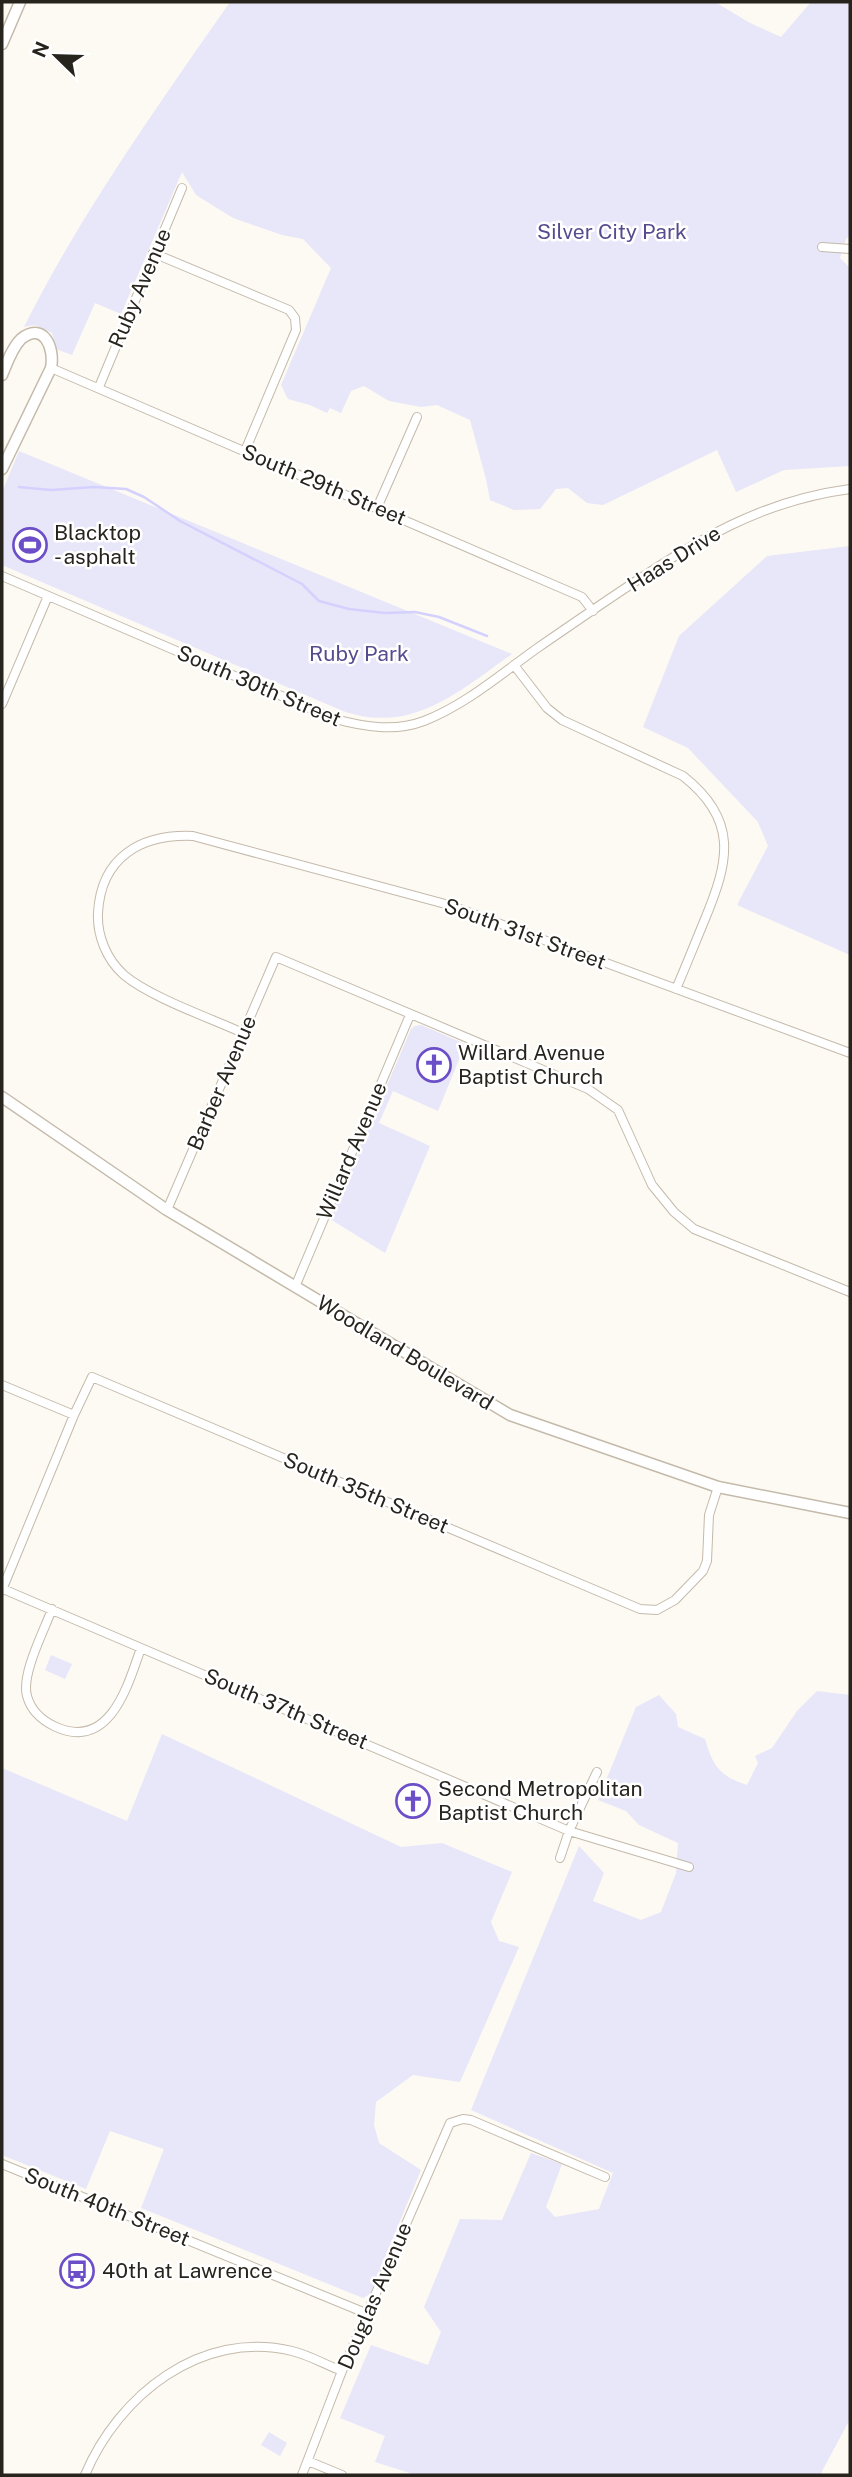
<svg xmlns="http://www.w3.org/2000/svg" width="852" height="2477" viewBox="0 0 852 2477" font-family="'Public Sans',sans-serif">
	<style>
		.green { fill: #e8e6f9 }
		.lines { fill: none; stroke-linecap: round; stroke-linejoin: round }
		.stream { stroke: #d5d1fe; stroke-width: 2.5 }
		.street-casing { stroke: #c4baaa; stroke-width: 10 }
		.secondary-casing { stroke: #c4baaa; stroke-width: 13 }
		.street { stroke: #fff; stroke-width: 8 }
		.secondary { stroke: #fff; stroke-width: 10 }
		.labels { text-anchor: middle; stroke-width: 5; stroke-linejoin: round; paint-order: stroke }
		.park-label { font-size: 21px; fill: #574b8f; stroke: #fff }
		.street-label { font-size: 21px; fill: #27231d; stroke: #fff }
		.poi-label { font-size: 21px; fill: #27231d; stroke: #fff; text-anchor: start }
	</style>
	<rect width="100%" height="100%" fill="#fdf9f3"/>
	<path class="green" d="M230 2H715L750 23 781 37 811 2H850V235L846 239 840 258 850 268V466L784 470 736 492 717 450 603 505 587 503 568 488 556 489 540 509 514 510 490 500 486 479 470 420 437 405 421 407 389 401 364 386 351 391 341 413 330 408 327 413 310 405 288 399 281 385 331 268 303 239 282 235 233 218 196 195 182 172 121 314 95 303 72 355 56 349 52 333 35 325 24 327C81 213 157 107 230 2Z
		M19 451 512 654C459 691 412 735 343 711L2 565V492Z
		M850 546V955L737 905 768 846 758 822 688 748 643 727 679 636 767 556Z
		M421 1025 463 1043 464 1047 438 1111 393 1091 379 1123 430 1146 385 1253 330 1219 411 1029 415 1026Z
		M51 1655 72 1664 65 1679 45 1670Z
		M817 1691 850 1695V2419L820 2475H416L375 2462 385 2436 340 2418 371 2345 428 2365 441 2332 424 2307 460 2219 502 2220 531 2153 562 2164 546 2207 555 2217 599 2209 613 2173 471 2110 579 1846 604 1873 593 1901 641 1920 661 1912 676 1873 678 1843 639 1825 626 1811 598 1800 636 1707 659 1695 676 1714 678 1727 705 1739C713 1766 719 1776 747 1785L758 1763 755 1756 772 1748 797 1711Z
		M162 1734 401 1847 442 1843 512 1872 491 1922 499 1941 519 1947 460 2082 413 2075 376 2102 374 2125 379 2143 421 2170 370 2294 363 2298 141 2208 164 2149 110 2131 86 2189 2 2155V1768L127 1821Z
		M269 2432 287 2443 280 2456 261 2445Z"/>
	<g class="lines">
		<path class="stream" d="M19 487 51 490 94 487 126 489 144 497 180 521 302 584 319 601 349 609 385 613 415 612 439 617 487 636"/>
		<g class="street-casing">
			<path id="street" d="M822 247 850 249
				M153 253 289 310 295 318 296 330 245 451
				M51 368 582 597 593 611
				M99 387 182 188
				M377 508 417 417
				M2 576 335 719C365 727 395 732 424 721 465 705 500 675 536 649 565 629 594 609 624 589 698 540 760 501 850 489
				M514 665 547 708 562 720 683 776C739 820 729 861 705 919 695 943 686 966 676 989
				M2 704 48 596
				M243 1033C210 1018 150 997 124 975 106 959 97 935 98 913 101 857 141 834 193 836L449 905 850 1053
				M167 1210 276 957 588 1089 618 1110 652 1185 674 1212 694 1229 850 1292
				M295 1287 410 1015
				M2 1385 74 1415
				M3 1589 569 1831 689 1867
				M2 1590 74 1415 92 1377 640 1609 657 1610 675 1600 703 1571 707 1561 709 1515 718 1487
				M52 1609C44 1631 21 1674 27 1696 31 1711 43 1721 56 1727 110 1751 128 1685 141 1648
				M560 1858 569 1831 597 1772
				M2 2164 368 2314
				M308 2461 342 2475
				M85 2475C118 2396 201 2329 292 2351 309 2355 326 2365 342 2371
				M302 2475 342 2371 450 2123 463 2119 471 2120 605 2177"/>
		</g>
		<g class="secondary-casing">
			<path id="secondary" d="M2 44 20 2
				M2 375C7 363 12 348 21 339 43 321 55 347 51 368L2 469
				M2 1097 167 1210 510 1415 718 1487 850 1513"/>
		</g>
		<use href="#street" class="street"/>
		<use href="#secondary" class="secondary"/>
	</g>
	<defs>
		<g id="stadium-ring" transform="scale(1.75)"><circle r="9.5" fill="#fff" stroke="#6c4fc8" stroke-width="1.5"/><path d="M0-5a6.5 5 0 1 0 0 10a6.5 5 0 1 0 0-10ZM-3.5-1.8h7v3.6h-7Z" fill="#6c4fc8"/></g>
		<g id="church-ring" transform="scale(1.75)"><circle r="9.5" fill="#fff" stroke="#6c4fc8" stroke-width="1.5"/><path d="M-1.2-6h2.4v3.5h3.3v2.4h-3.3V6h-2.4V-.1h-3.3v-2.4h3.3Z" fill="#6c4fc8"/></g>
		<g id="bus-ring" transform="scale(1.75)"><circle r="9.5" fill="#fff" stroke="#6c4fc8" stroke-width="1.5"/><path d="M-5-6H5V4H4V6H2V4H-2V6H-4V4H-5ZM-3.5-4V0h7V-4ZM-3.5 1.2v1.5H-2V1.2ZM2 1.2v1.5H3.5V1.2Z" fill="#6c4fc8"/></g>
	</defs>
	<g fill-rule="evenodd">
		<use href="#stadium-ring" x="30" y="545"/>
		<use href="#church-ring" x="434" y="1065"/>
		<use href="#church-ring" x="413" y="1801"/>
		<use href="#bus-ring" x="77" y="2271"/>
	</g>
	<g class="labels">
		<g class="park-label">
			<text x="612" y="239">Silver City Park</text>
			<text x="359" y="661">Ruby Park</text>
		</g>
		<g class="street-label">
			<text transform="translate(140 288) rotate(-67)" y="7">Ruby Avenue</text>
			<text transform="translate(324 485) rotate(23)" y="7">South 29th Street</text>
			<text transform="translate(674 559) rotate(-32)" y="7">Haas Drive</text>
			<text transform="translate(259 686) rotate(23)" y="7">South 30th Street</text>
			<text transform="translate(525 934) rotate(20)" y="7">South 31st Street</text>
			<text transform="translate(222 1083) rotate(-67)" y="7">Barber Avenue</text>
			<text transform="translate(352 1151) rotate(-67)" y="7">Willard Avenue</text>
			<text transform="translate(405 1353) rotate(31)" y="7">Woodland Boulevard</text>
			<text transform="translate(366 1493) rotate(23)" y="7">South 35th Street</text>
			<text transform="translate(286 1709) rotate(23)" y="7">South 37th Street</text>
			<text transform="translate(107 2207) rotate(22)" y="7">South 40th Street</text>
			<text transform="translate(375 2296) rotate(-67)" y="7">Douglas Avenue</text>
		</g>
		<g class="poi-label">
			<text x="54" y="540">Blacktop<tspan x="54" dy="24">- asphalt</tspan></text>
			<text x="458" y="1060">Willard Avenue<tspan x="458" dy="24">Baptist Church</tspan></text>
			<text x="438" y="1796">Second Metropolitan<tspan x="438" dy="24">Baptist Church</tspan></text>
			<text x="102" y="2278">40th at Lawrence</text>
		</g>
	</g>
	<rect width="852" height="2477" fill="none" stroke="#27231d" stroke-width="7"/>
	<g transform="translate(56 56) rotate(293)" stroke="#ffffff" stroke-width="5" paint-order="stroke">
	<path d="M0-5L12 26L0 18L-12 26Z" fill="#27231d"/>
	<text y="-10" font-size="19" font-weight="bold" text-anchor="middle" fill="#27231d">N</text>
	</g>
</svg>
